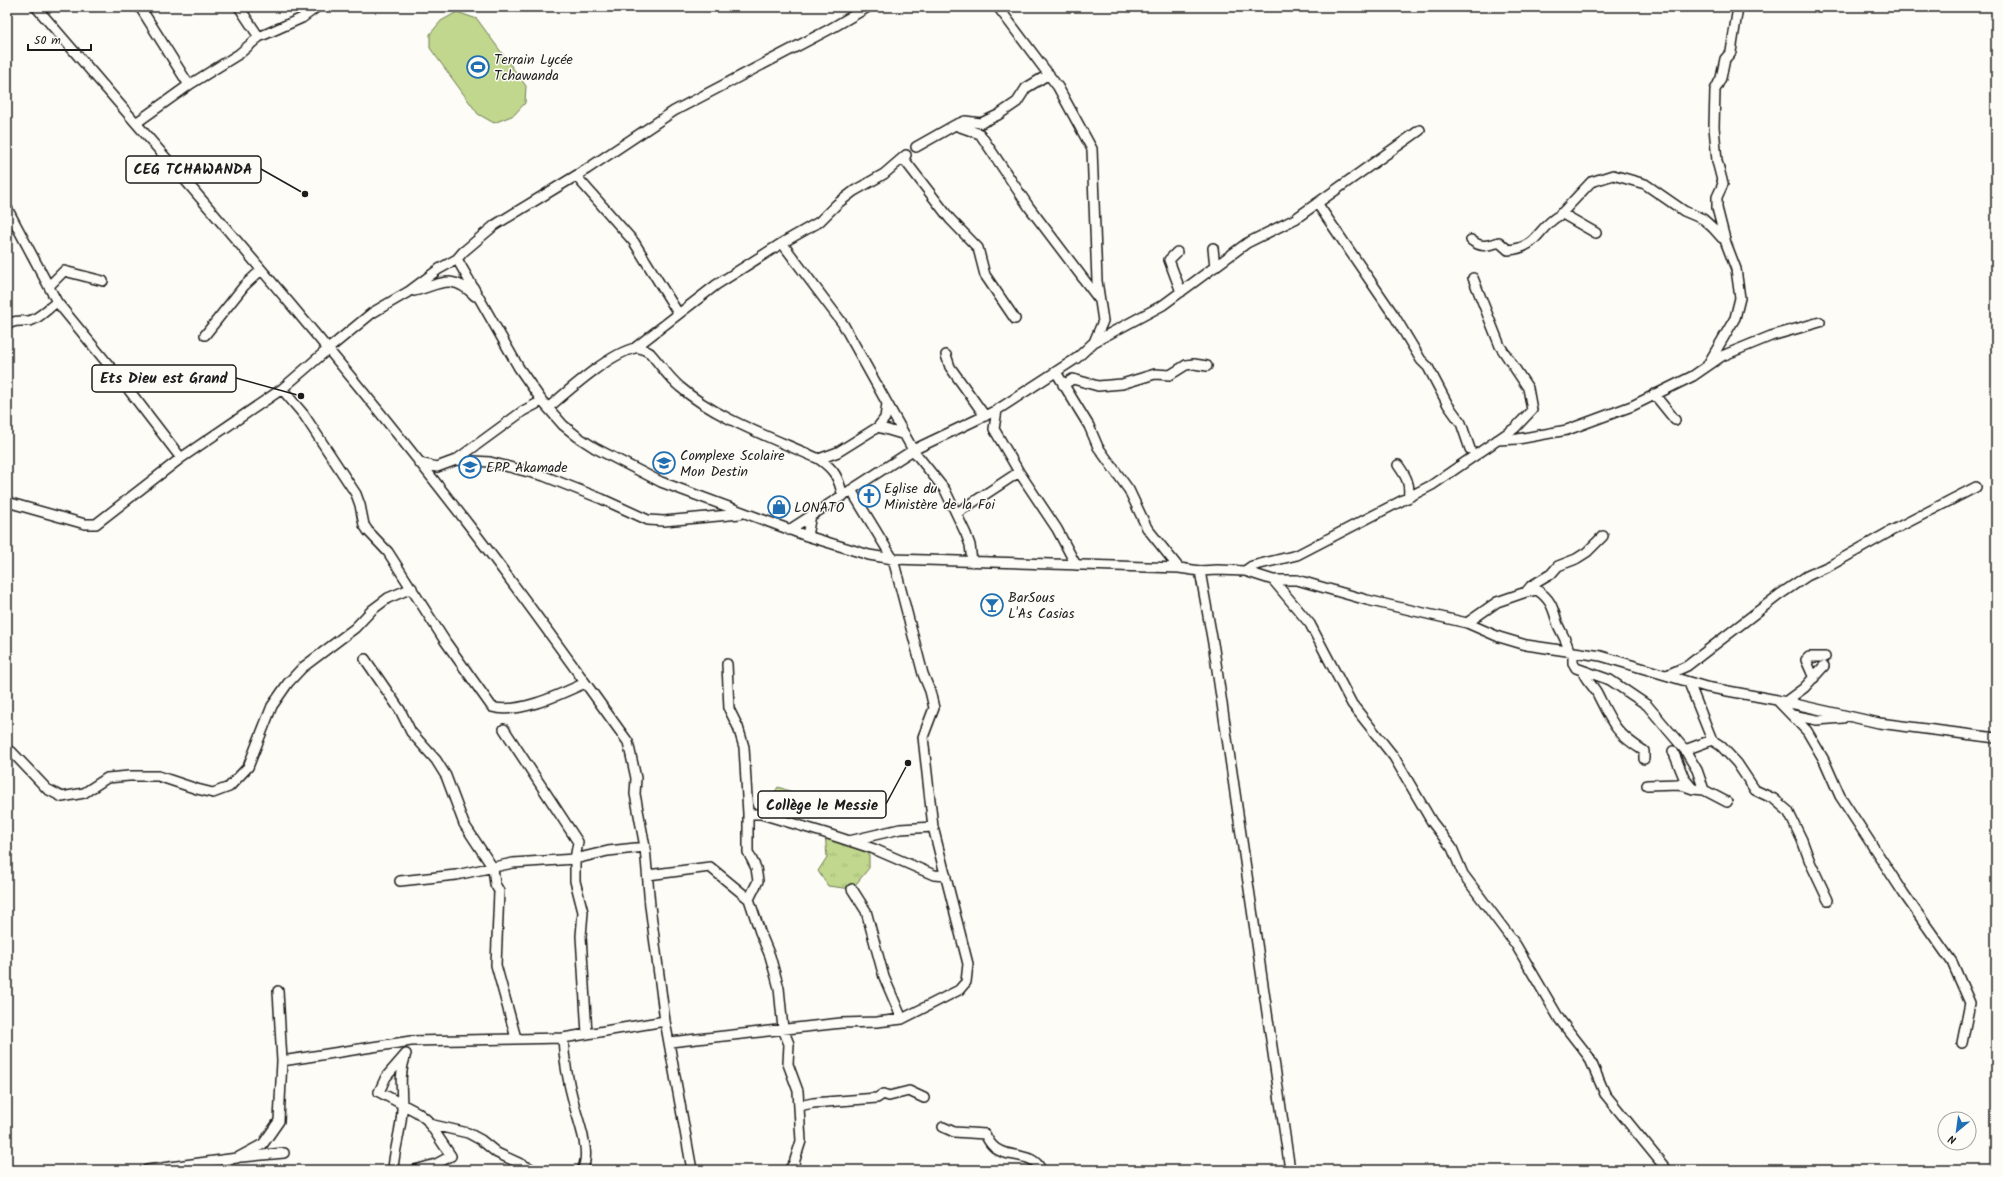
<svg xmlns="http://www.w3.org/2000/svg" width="2003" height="1177" viewBox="0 0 2003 1177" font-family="Kalam,sans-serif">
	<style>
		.grass { fill: #c0d78d; stroke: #6e7a54 }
		.park { fill: url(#park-tufts); stroke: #6e7a54 }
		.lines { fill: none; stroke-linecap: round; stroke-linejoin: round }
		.minor-casing { stroke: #1c1c1c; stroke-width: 12 }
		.minor { stroke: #fdfcf7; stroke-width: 9 }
		.labels { text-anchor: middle; stroke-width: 3; stroke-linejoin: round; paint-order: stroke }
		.poi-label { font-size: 14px; fill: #1c1c1c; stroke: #fdfcf7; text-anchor: start }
		.leader { fill: none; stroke: #1c1c1c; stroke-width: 1.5 }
		.callout-dot { fill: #1c1c1c; stroke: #fdfcf7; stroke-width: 1.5 }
		.callout { fill: #fdfcf7; stroke: #1c1c1c; stroke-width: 1.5 }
		.callout-label { font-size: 15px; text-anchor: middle; font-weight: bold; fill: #1c1c1c }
	</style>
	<defs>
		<pattern id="park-tufts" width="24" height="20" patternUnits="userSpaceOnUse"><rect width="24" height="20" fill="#c0d78d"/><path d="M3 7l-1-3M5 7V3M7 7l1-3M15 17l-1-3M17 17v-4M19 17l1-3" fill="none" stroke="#a4b879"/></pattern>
	</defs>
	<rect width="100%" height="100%" fill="#fdfcf7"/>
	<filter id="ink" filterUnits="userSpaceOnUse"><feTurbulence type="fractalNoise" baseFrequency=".025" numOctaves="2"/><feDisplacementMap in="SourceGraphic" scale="8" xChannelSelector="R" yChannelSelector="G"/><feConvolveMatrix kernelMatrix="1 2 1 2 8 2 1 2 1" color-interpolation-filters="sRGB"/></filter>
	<g filter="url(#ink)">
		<path class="grass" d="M457 12 477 19 526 86 525 103 514 115 494 123 478 114 430 48V34L441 21Z"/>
		<path class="park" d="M778 787 798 794 804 814 797 825 761 814Z
			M825 833 869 847V868L852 889 828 886 818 871 827 857Z"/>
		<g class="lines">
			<g class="minor-casing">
				<path id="minor" d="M36 7C182 177 331 346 468 524 523 595 575 669 628 742L636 778 635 794 645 847 650 906 665 1021 692 1170
					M140 7 189 85
					M239 7 259 37
					M136 123 189 85 239 54 259 37 302 18 317 7
					M955 125 965 121 981 123 998 115 1017 102 1026 88 1049 74
					M916 147 955 125 980 134 1029 207 1098 298
					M903 158 950 219 978 248 985 275 1015 319
					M576 176 634 242 678 313
					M1317 203 1395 317 1421 360 1428 367 1448 405 1461 423 1470 449
					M7 208 57 302 125 385 181 458
					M1561 213 1596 233
					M1471 240C1481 248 1487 246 1499 242L1508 250C1539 248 1537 227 1560 215L1591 182 1613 175 1645 184 1684 211 1703 219 1713 228 1722 238
					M782 243 843 324 913 450 945 490 966 534 970 545 972 562
					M1213 248 1215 267
					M1177 252 1169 260 1181 292
					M457 259 463 252 495 225 587 169 674 111 830 29 868 7
					M49 286 64 271 103 281
					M414 291C439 285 452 272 475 296
					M7 325C15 320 19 321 28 321 38 320 49 307 57 302
					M205 335 244 286 261 270
					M1094 342 1163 305 1247 243 1295 219 1420 130
					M636 347 716 285 782 243 819 222 837 204 854 191 884 174 906 155
					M946 355 950 367 985 416
					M1707 366 1735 318 1740 298 1736 269 1726 243 1717 208V197L1723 184 1717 161 1714 127 1715 90 1721 78 1725 59 1731 52 1738 7
					M1056 372 1089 426 1098 447 1129 490 1147 528 1179 568
					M1063 385 1073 379 1098 386 1122 384 1155 374 1170 375 1186 365 1194 364 1207 366
					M282 389 304 415 356 494 360 505 364 525 368 531 388 552 445 641 492 707C518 715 561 694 585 683
					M1654 394 1675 420
					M548 408C569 390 609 354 635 348 640 347 645 350 650 353 660 364 668 377 680 387 715 418 775 439 819 459 835 470 838 477 843 496
					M997 410 994 429 1019 472 1057 529 1076 565
					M878 427 885 418 887 403
					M1497 440 1518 439 1567 430 1632 406 1693 376 1722 356 1771 336 1820 322
					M819 459 838 452 878 427 905 435
					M456 460 490 462 544 476 602 499 648 520 664 521 740 514
					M419 463 437 467 456 460 523 411 542 401
					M1398 465C1406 476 1411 485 1408 498
					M7 502 85 524H96L181 458 282 389 327 350 372 313 408 292 439 269 457 259 519 368 542 401 563 425 578 437 595 448 661 482 807 536 869 555 893 559 1179 568 1200 571 1217 570 1245 571 1273 580H1297L1367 600 1467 623 1499 637 1526 645 1601 656 1706 687 1777 700 1879 723 1996 738
					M957 513 1019 472
					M789 530 913 450 997 410 1077 358 1094 342 1103 321 1097 281 1092 149 1058 87 998 7
					M807 536 811 515
					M1200 571 1214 649 1290 1170
					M1245 571 1252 566 1297 555 1432 485 1515 428 1532 410 1528 388 1500 346 1473 278
					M1273 580 1310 624 1352 704 1394 757 1432 822 1452 848 1463 874 1516 945 1560 1020 1589 1057 1605 1094 1667 1170
					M1526 592 1531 586 1551 574 1558 566 1576 559 1587 552 1603 536
					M1467 623 1497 602 1526 592 1537 590C1552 600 1553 609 1558 625 1562 634 1567 641 1569 651
					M1573 652V663L1576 668 1610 680 1647 705 1685 750 1697 770 1704 790 1727 802
					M365 659 400 710 411 732 436 760 446 776 464 824 493 868 495 884 499 891 496 965 516 1038
					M727 664 729 709 738 727 744 747 748 814V852L756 868 758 881 749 899 760 932 770 956 779 988 783 1029 789 1044 788 1064 798 1091 801 1141 794 1163 789 1170
					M1583 672C1586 681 1594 686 1598 695 1612 723 1616 734 1644 751V759
					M1667 675 1687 666 1779 595 1807 576 1831 565 1891 531 1976 487
					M1814 678 1806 660 1809 657H1825
					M1689 683 1712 740 1721 746 1737 763 1755 790 1774 799 1788 811 1802 840 1810 862 1828 900
					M1777 700 1807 731 1824 760 1840 796 1904 894 1952 962 1970 1003 1962 1043
					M1785 702 1804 688 1824 666
					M1792 715 1817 720 1843 718
					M7 750 12 752 47 789 62 797 84 793 107 778 129 776H158L197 789 213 793 229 787 248 767 272 706 288 683 302 668 355 628 372 610 388 598 412 588
					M1685 750 1712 740
					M1673 751 1684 778 1693 789 1704 790
					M1647 785 1679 784 1693 789
					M748 814H761L825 833 874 849 934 875 946 876
					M849 841 900 829 933 827
					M648 875 710 867 749 899
					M400 881 456 875 513 863 575 859 578 842 504 729
					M852 889 866 911 884 977 902 1019
					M587 1034 581 936 583 912 575 881V859L608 851 645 847
					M563 1038C564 1060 568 1082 574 1104 578 1122 592 1152 582 1170
					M670 1042 841 1023 877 1022 902 1019 959 990 966 982 968 964 933 827 923 737 934 708 930 691 923 674 893 559 851 490
					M406 1054 386 1077 379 1092 417 1112 427 1120 451 1156 436 1164 415 1170
					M282 1061 411 1041 563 1038 665 1021
					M799 1106 813 1103 877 1098 883 1094 889 1096 909 1091 924 1098
					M429 1124 468 1133 481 1140 497 1153 534 1170
					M943 1127 954 1132 985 1134C987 1138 989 1142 992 1145 1004 1160 1033 1150 1041 1170
					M242 1157 284 1153
					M147 1170 237 1158 263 1144 279 1121 282 1061 278 991
					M393 1170C394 1149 402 1128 402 1109 402 1090 399 1075 405 1057"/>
			</g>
			<use href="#minor" class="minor"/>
		</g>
	</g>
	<defs>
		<g id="stadium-ring" transform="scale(1.15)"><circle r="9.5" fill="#fdfcf7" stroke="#1f6fb2" stroke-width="1.5"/><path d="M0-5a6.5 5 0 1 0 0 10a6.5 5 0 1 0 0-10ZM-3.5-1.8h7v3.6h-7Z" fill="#1f6fb2"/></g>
		<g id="school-ring" transform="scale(1.15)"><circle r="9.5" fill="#fdfcf7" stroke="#1f6fb2" stroke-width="1.5"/><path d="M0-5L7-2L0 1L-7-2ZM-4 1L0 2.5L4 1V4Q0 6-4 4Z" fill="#1f6fb2"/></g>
		<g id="church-ring" transform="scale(1.15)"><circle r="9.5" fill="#fdfcf7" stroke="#1f6fb2" stroke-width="1.5"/><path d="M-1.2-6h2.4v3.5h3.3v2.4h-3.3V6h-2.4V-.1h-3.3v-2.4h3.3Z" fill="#1f6fb2"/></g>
		<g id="shop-ring" transform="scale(1.15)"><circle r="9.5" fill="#fdfcf7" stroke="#1f6fb2" stroke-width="1.5"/><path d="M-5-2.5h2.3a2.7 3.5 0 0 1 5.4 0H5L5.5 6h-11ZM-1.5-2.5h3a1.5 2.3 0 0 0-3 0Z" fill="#1f6fb2"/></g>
		<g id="bar-ring" transform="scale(1.15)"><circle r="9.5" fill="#fdfcf7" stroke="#1f6fb2" stroke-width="1.5"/><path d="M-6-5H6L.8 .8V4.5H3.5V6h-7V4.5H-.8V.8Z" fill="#1f6fb2"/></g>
	</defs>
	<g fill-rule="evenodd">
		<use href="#stadium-ring" x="478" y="67"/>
		<use href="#school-ring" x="664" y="463"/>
		<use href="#school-ring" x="470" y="467"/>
		<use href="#church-ring" x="869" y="496"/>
		<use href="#shop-ring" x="779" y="507"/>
		<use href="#bar-ring" x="992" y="605"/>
	</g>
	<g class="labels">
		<g class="poi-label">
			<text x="494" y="64">Terrain Lycée<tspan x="494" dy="16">Tchawanda</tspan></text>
			<text x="680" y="460">Complexe Scolaire<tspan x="680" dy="16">Mon Destin</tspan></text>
			<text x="486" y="472">EPP Akamade</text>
			<text x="884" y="493">Eglise du<tspan x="884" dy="16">Ministère de la Foi</tspan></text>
			<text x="794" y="512">LONATO</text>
			<text x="1008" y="602">BarSous<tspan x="1008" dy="16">L'As Casias</tspan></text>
		</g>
	</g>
	<path class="leader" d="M305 194L261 169M301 396L236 378M908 763L886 804"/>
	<g class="callout-dot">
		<circle cx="305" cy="194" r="4"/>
		<circle cx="301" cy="396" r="4"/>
		<circle cx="908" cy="763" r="4"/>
	</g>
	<g class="callout">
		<rect x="126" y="156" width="135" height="27" rx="4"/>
		<rect x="92" y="365" width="144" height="27" rx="4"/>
		<rect x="758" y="791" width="128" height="27" rx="4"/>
	</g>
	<g class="callout-label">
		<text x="193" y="174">CEG TCHAWANDA</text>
		<text x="164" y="383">Ets Dieu est Grand</text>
		<text x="822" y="810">Collège le Messie</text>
	</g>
	<rect width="2003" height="1177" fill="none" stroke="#fdfcf7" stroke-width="24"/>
	<rect x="12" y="12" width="1979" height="1153" fill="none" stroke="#1c1c1c" stroke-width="1.5" filter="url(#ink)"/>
	<g transform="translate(1957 1131) rotate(209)"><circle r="19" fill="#fdfcf7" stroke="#a3a29f"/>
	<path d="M0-3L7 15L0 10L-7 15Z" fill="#1f6fb2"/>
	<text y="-6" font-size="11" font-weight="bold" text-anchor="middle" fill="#1c1c1c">N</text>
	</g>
	<path d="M28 44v6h63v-6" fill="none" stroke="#1c1c1c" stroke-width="2"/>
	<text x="34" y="44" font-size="12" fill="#1c1c1c" stroke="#fdfcf7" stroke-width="3" paint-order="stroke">50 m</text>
</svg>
